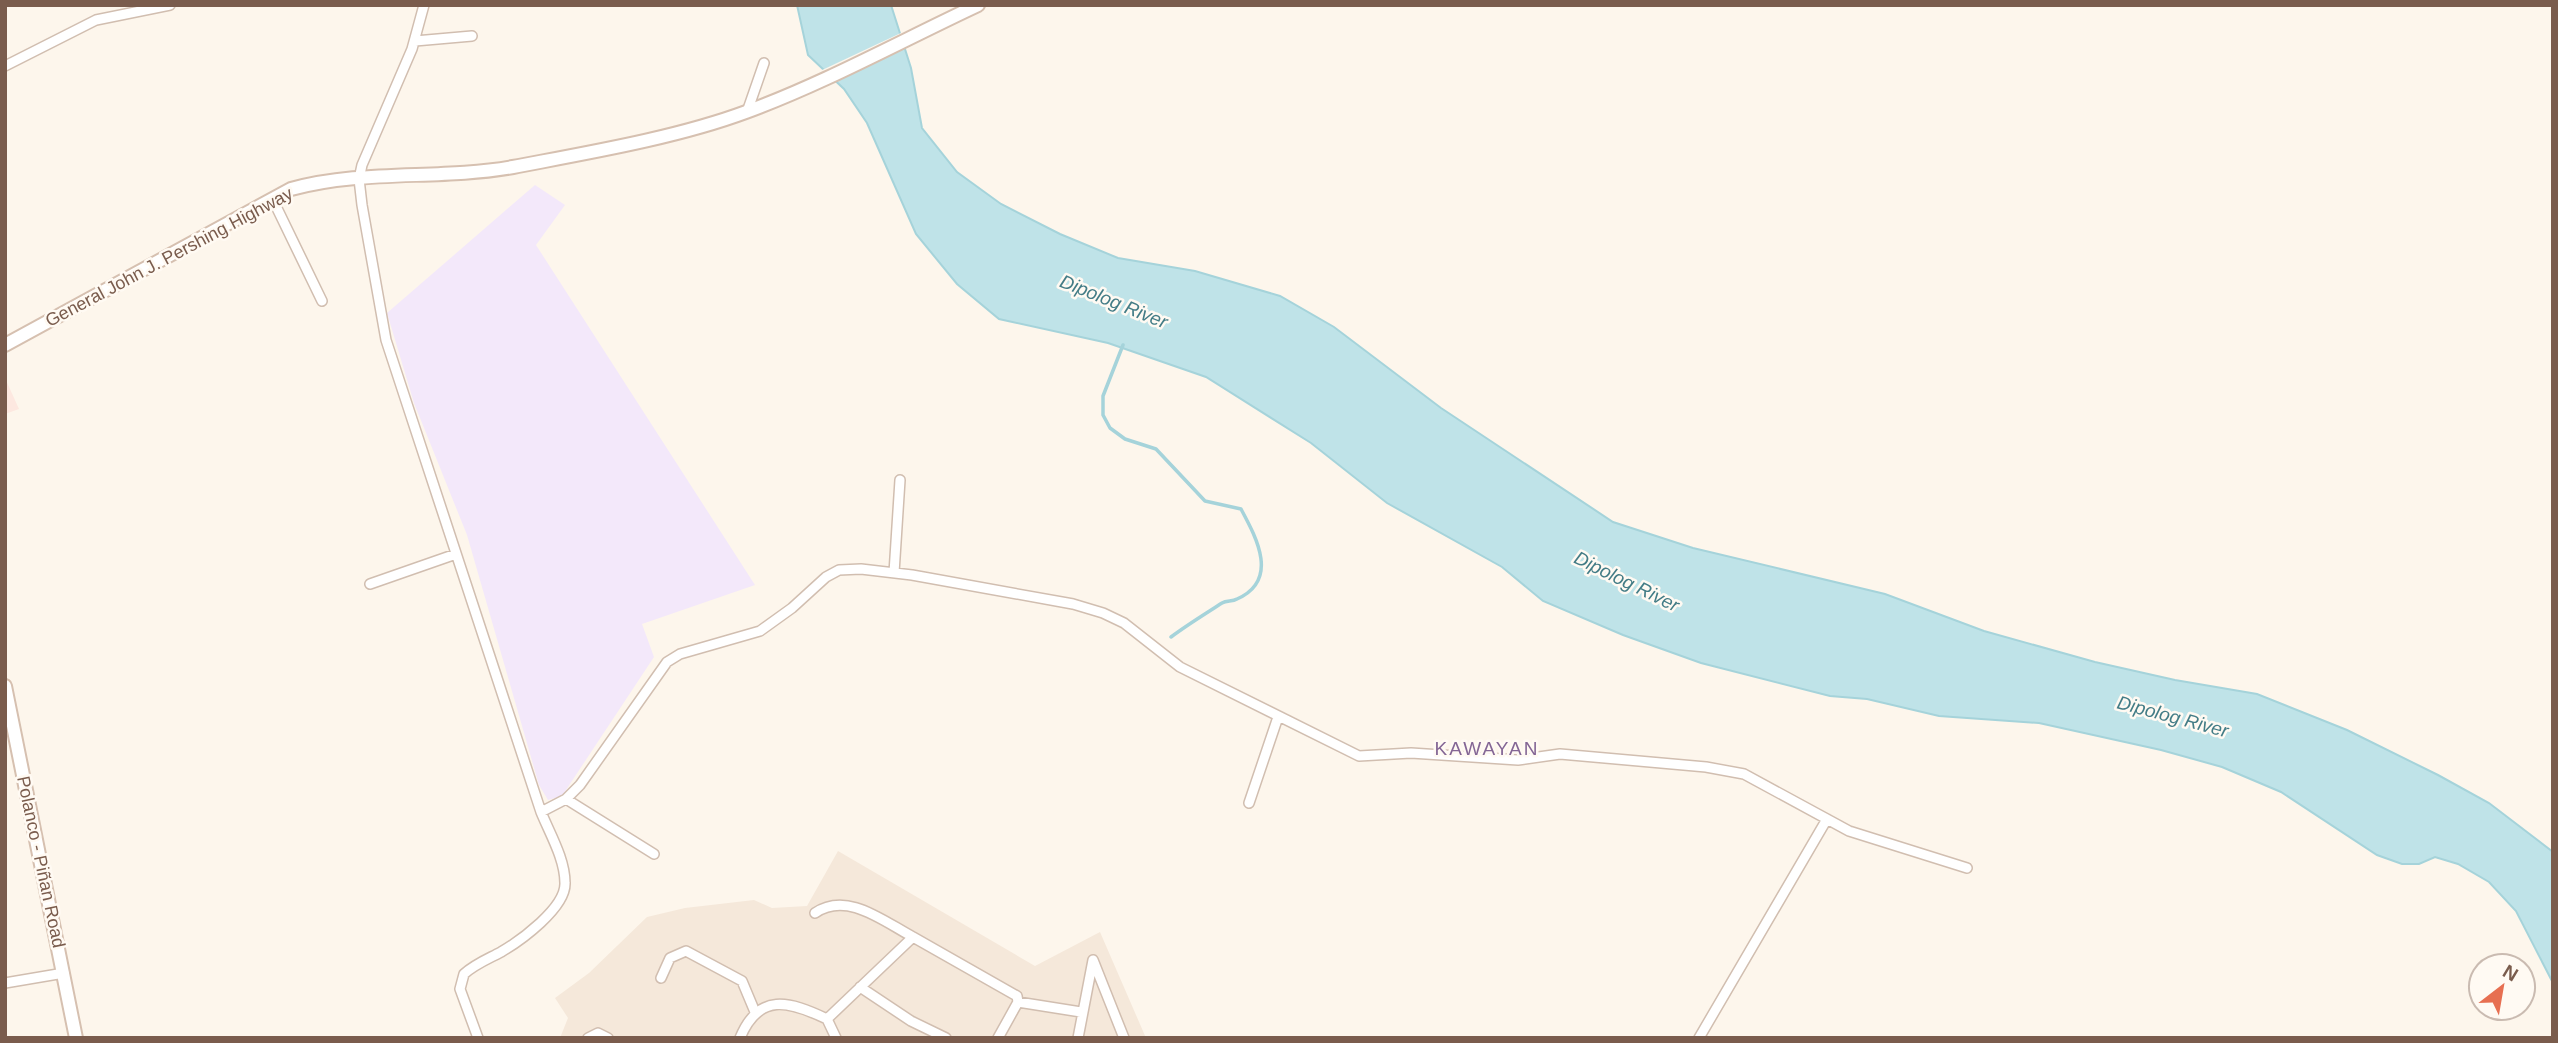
<svg xmlns="http://www.w3.org/2000/svg" width="2558" height="1043" viewBox="0 0 2558 1043" font-family="Arial,sans-serif">
	<style>
		.residential { fill: #f5e8da }
		.commercial { fill: #fde8e0 }
		.education { fill: #f3e8fa }
		.water { fill: #bfe3e8; stroke: #a5d3da; stroke-width: 2 }
		.pier { fill: #fdf6ec }
		.lines { fill: none; stroke-linecap: round; stroke-linejoin: round }
		.stream { stroke: #a5d3da; stroke-width: 3.5 }
		.minor-casing { stroke: #d1beb0; stroke-width: 12 }
		.secondary-casing { stroke: #d6c0b0; stroke-width: 16 }
		.minor { stroke: #fff; stroke-width: 9 }
		.secondary { stroke: #fff; stroke-width: 12 }
		.labels { text-anchor: middle; stroke-width: 5; stroke-linejoin: round; paint-order: stroke }
		.street-label { font-size: 18px; fill: #7a5c4d; stroke: #fffaf3 }
		.water-label { font-size: 19px; font-style: italic; fill: #437c86; stroke: #fffaf3 }
		.neighbourhood-label { font-size: 19px; letter-spacing: 2px; fill: #846695; stroke: #fffaf3 }
	</style>
	<rect width="100%" height="100%" fill="#fdf6ec"/>
	<path class="residential" d="M838 851 1035 966 1100 932 1146 1038H560L568 1018 555 998 589 973 647 917 685 908 754 900 772 908 807 906Z"/>
	<path class="commercial" d="M5 378 19 409 5 414Z"/>
	<path class="education" d="M535 185 565 205 536 245 755 585 642 624 654 657 562 796 548 800 539 785 467 535 414 403 387 313Z"/>
	<path class="water" d="M797 5H891L911 68 922 128 957 172 1001 204 1060 234 1118 258 1195 271 1280 296 1334 327 1441 408 1613 522 1693 548 1885 594 1984 631 2095 662 2175 680 2257 694 2347 730 2438 775 2489 803 2553 852V983L2516 911 2489 882 2458 864 2435 857 2419 864H2402L2377 855 2281 792 2222 767 2161 750 2039 723 1939 716 1867 699 1830 696 1701 663 1623 635 1543 601 1502 567 1387 503 1311 443 1206 377 1108 343 999 319 957 284 916 234 867 123 844 89 808 55Z"/>
	<path class="pier" d="M903 32 908 46 831 82 820 71Z"/>
	<g class="lines">
		<path class="stream" d="M1123 345 1103 396V415L1110 428 1125 439 1156 449 1205 501 1241 509C1256 537 1280 580 1237 599 1232 602 1227 600 1222 603 1205 614 1187 625 1171 637"/>
		<g class="minor-casing">
			<path id="minor" d="M424 5 412 49 362 165 359 179 362 205 386 340 541 812C550 834 565 859 565 883 566 908 520 941 501 952 488 959 475 964 464 974L460 989 478 1038
				M415 41 472 36
				M5 66 96 20 170 5
				M747 112 764 63
				M273 200 322 301
				M894 573 900 480
				M370 584 456 554
				M566 799 654 854
				M1249 803 1278 717
				M541 812 566 799 580 785 667 662 680 654 760 631 792 608 826 577 839 570 861 569 912 575 1073 604 1103 613 1124 623 1180 667 1359 756 1411 753 1518 760 1560 754 1706 767 1744 774 1849 831 1967 868
				M815 913C847 891 883 921 913 937
				M1093 960 1124 1038
				M661 978 670 958 686 951 742 981 755 1012
				M5 983 64 973
				M860 987 911 1021 946 1038
				M1018 1002 1081 1012
				M827 1019 836 1038
				M588 1038 598 1033 608 1038
				M740 1038C759 992 789 1001 827 1019L913 937 1017 996 1018 1002 998 1038
				M1078 1038 1093 960
				M1699 1038 1827 819"/>
		</g>
		<g class="secondary-casing">
			<path id="secondary" d="M5 345 291 189C363 169 440 180 513 167 586 153 676 138 746 112 825 83 901 41 978 5
				M5 686 76 1038"/>
		</g>
		<use href="#minor" class="minor"/>
		<use href="#secondary" class="secondary"/>
	</g>
	<g class="labels">
		<g class="street-label">
			<text transform="translate(169 257) rotate(-28)" y="6">General John J. Pershing Highway</text>
			<text transform="translate(41 862) rotate(78)" y="6">Polanco - Piñan Road</text>
		</g>
		<g class="water-label">
			<text transform="translate(1114 301) rotate(22)" y="7">Dipolog River</text>
			<text transform="translate(1627 581) rotate(26)" y="7">Dipolog River</text>
			<text transform="translate(2173 716) rotate(15)" y="7">Dipolog River</text>
		</g>
		<g class="neighbourhood-label">
			<text x="1487" y="755">KAWAYAN</text>
		</g>
	</g>
	<rect width="2558" height="1043" fill="none" stroke="#7a5c4d" stroke-width="14"/>
	<g transform="translate(2502 987) rotate(31)"><circle r="33" fill="#fffaf3" stroke="#cabbb1" stroke-width="2"/>
	<path d="M0-5L12 26L0 18L-12 26Z" fill="#e76f51"/>
	<text y="-10" font-size="19" font-weight="bold" text-anchor="middle" fill="#7a5c4d">N</text>
	</g>
</svg>
